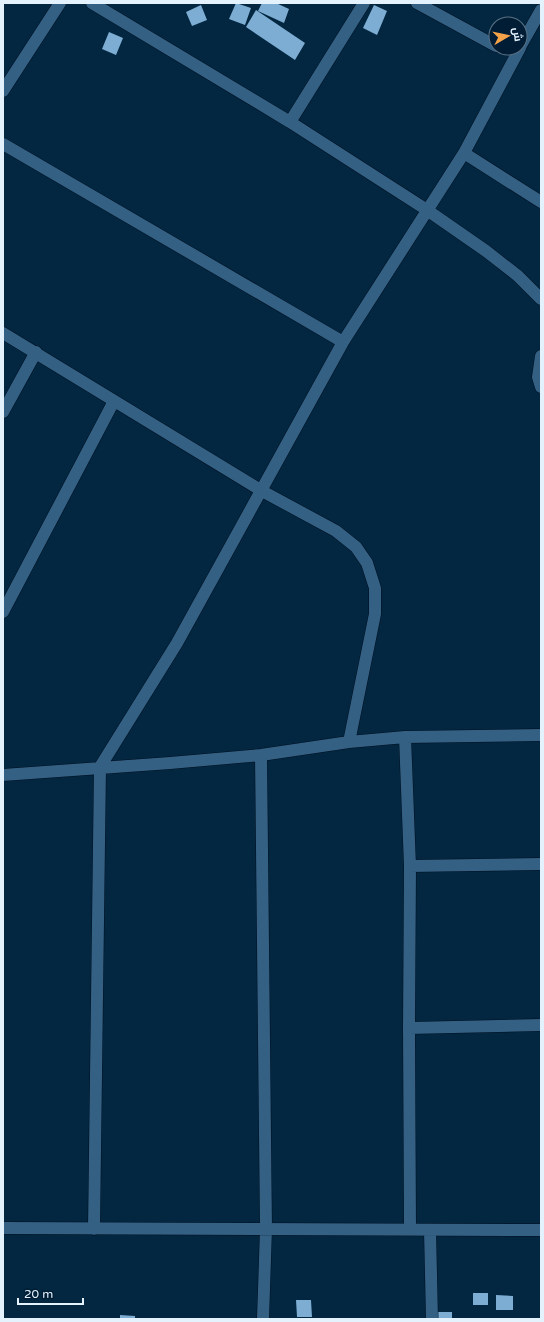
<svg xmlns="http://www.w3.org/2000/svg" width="544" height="1322" viewBox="0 0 544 1322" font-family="'Varela Round',Cairo,sans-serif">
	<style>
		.building { fill: #7eadd4 }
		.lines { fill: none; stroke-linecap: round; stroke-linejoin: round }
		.street-casing { stroke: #000f20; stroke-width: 13 }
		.street { stroke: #336083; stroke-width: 12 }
	</style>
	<rect width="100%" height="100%" fill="#032740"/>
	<path class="building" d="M236 3 251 8 245 25 229 19Z
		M262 3H276L289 9 284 23 258 11Z
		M201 5 207 20 192 26 186 12Z
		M374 5 387 11 377 35 363 28Z
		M256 10 305 43 295 60 246 27Z
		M109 32 123 38 116 55 102 49Z
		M473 1293H488V1305H473Z
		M496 1295 513 1296V1310H496Z
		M296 1300H311L312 1317H297Z
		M437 1312H452V1319H437Z
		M120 1315 135 1316V1319H120Z"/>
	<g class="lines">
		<g class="street-casing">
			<path id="street" d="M92 3 290 122 427 210 486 251 518 276 541 299
				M417 3 496 46
				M520 47 541 10
				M3 91 60 3
				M290 122 364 3
				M3 144 343 342
				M464 153 541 202
				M3 333 262 491 336 531 356 547 367 563 375 588V614L349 742
				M541 356 538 377 541 387
				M3 412 36 352
				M3 612 114 401
				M405 737 410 866 409 1028 410 1229
				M261 755 266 1229 263 1319
				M3 775 170 763 261 755 349 742 405 737 541 735
				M410 866 541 864
				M409 1028 541 1025
				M3 1228 541 1230
				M94 1229 100 767 177 643 343 342 464 153 520 48
				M430 1230 432 1319"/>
		</g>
		<use href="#street" class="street"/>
	</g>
	<rect width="544" height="1322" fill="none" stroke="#e4f2fe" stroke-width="8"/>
	<g transform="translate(508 36) rotate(81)"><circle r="19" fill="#001d35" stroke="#5b7285"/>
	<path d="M0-3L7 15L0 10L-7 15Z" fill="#f6a248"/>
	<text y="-6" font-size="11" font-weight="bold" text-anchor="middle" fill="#e4f2fe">ش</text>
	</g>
	<path d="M18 1298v6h65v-6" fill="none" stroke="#e4f2fe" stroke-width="2"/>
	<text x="24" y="1298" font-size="12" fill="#e4f2fe" stroke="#001d35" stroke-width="3" paint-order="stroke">20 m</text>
</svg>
